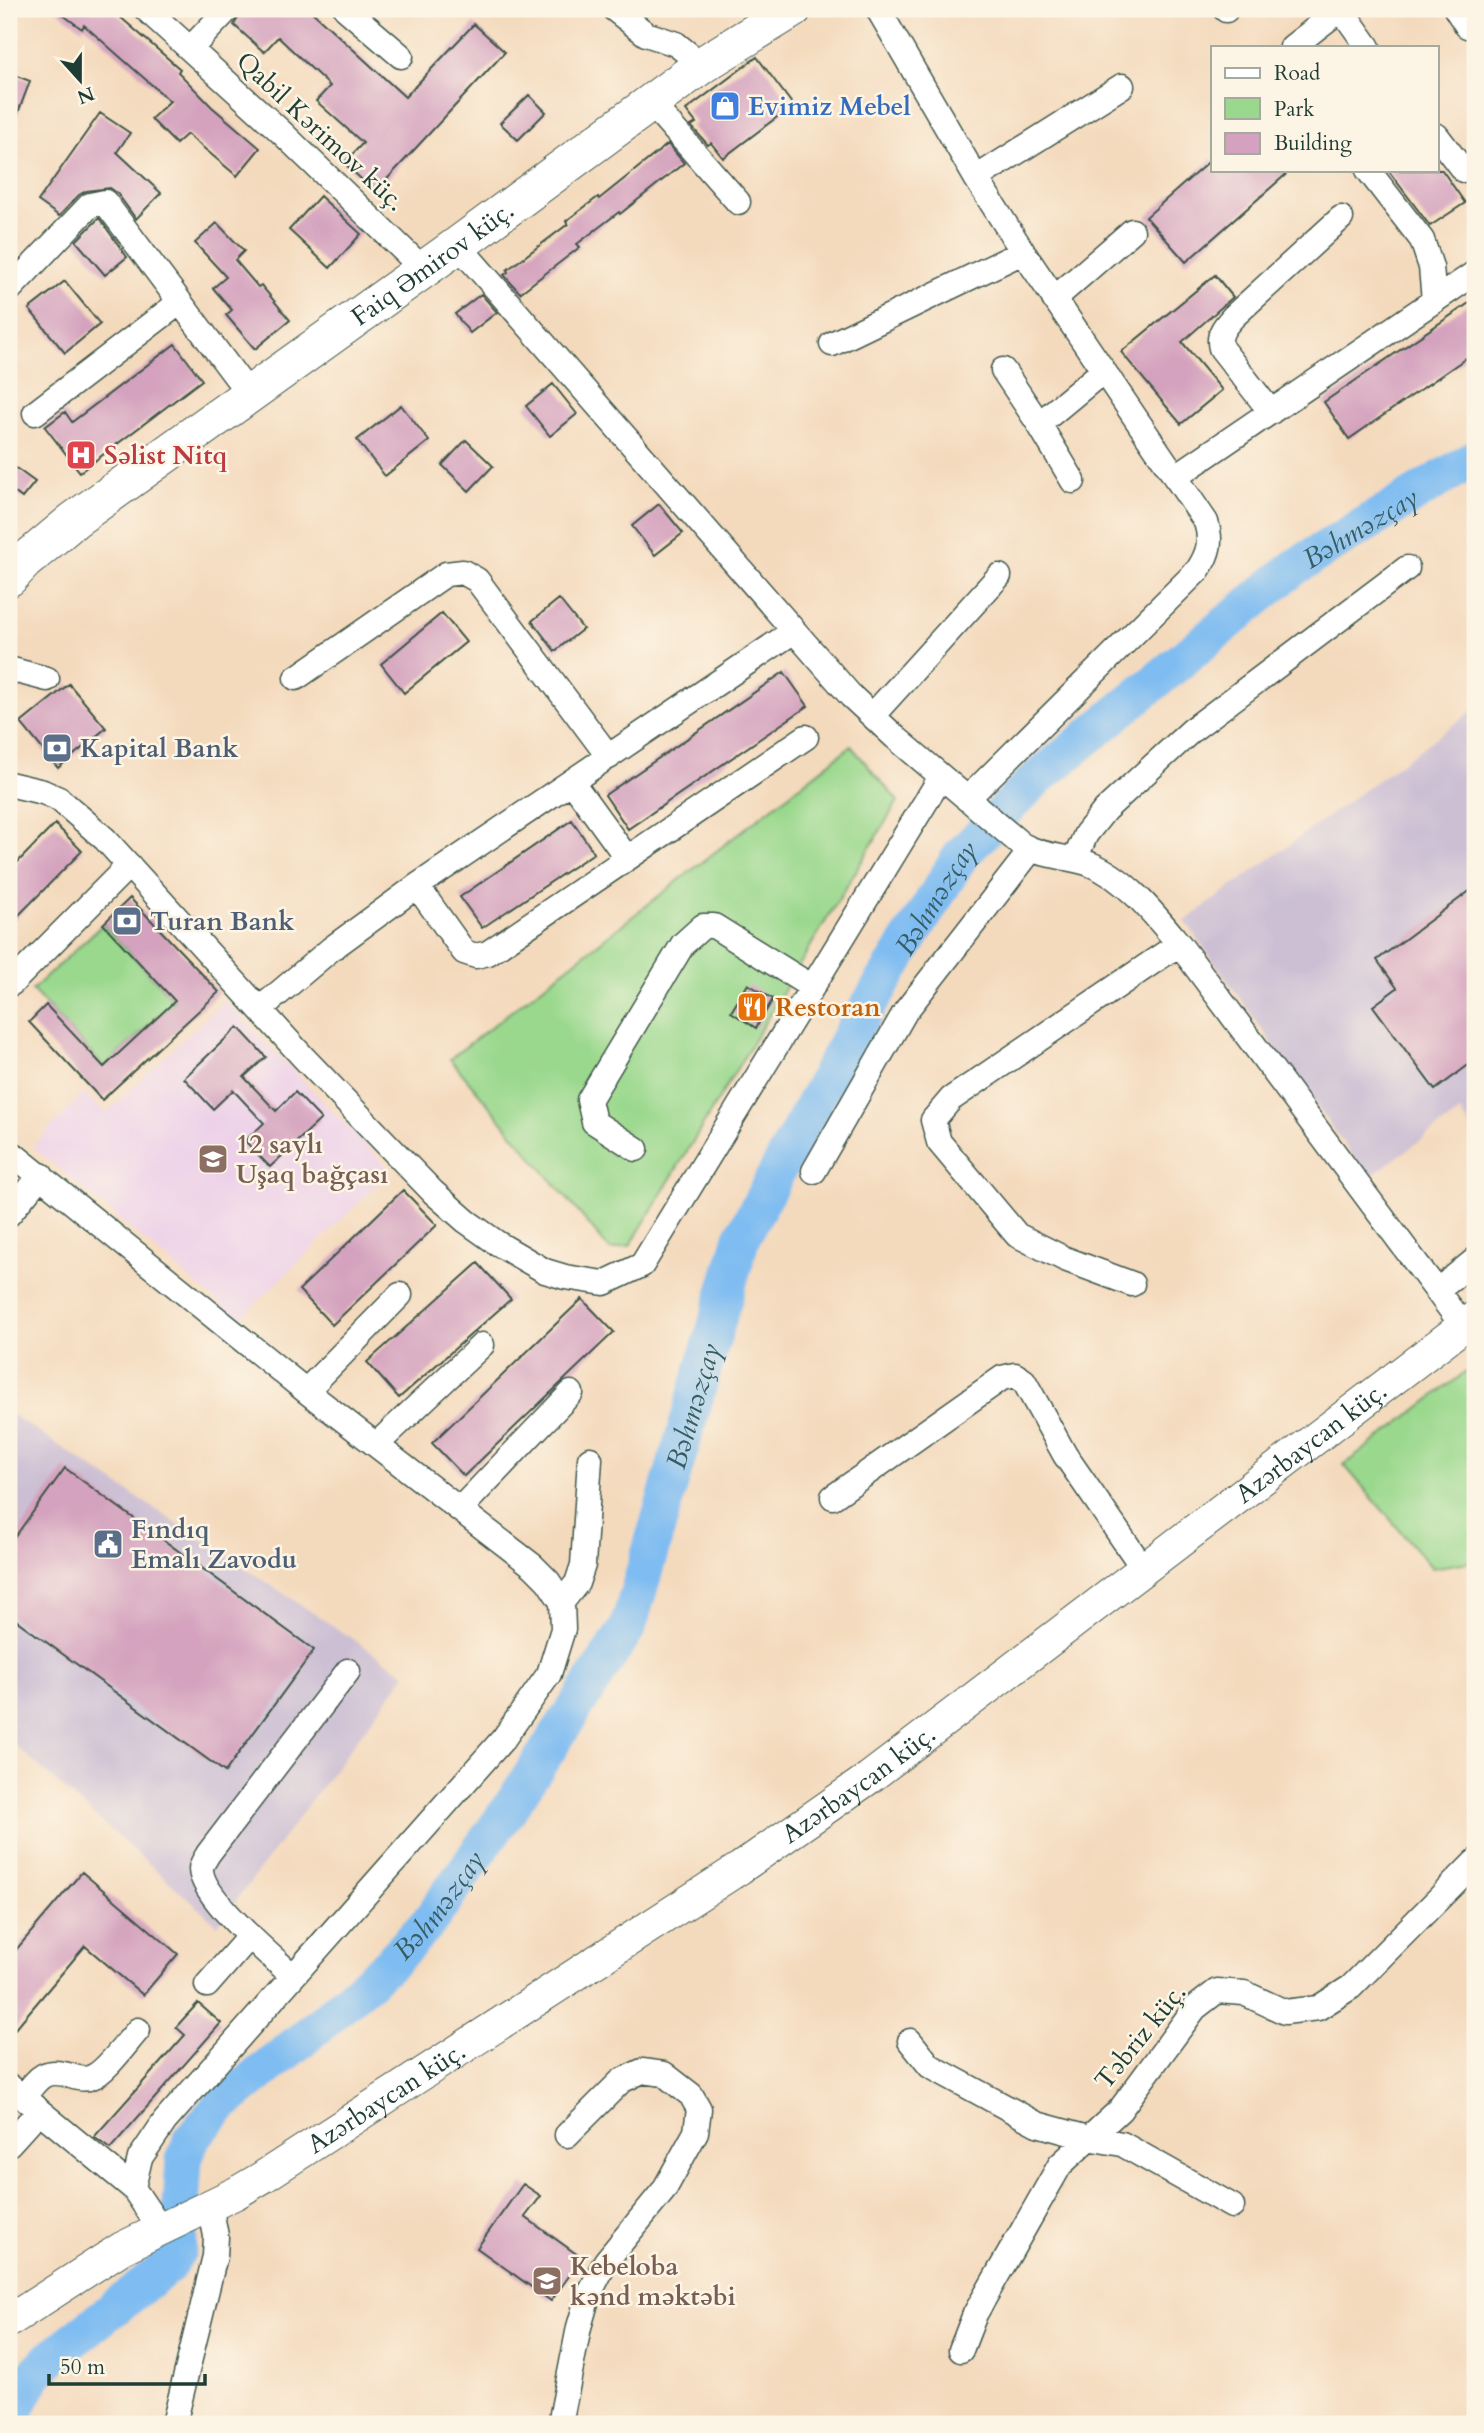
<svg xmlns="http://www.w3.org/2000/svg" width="1484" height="2433" viewBox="0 0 1484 2433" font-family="Cardo,serif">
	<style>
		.built { fill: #edd1e9 }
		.industrial { fill: #ccbfd4 }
		.green { fill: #9ad88d; stroke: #5c8a60; stroke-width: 2 }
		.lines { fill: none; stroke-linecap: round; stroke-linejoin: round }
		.river { stroke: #7ebcf1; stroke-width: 37 }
		.building { fill: #d4a2be }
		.minor-casing { stroke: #3f5549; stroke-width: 27 }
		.major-casing { stroke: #3f5549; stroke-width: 34 }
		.highway-casing { stroke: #3f5549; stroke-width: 39 }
		.minor { stroke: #fff; stroke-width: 24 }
		.major { stroke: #fff; stroke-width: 32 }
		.highway { stroke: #fff; stroke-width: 37 }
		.labels { text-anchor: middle; stroke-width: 5; stroke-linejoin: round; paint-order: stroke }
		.shop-label { font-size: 26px; font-weight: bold; fill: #366cbe; stroke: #fcf5e5; text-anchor: start }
		.street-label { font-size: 26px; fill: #1f3d34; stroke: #fcf5e5 }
		.health-label { font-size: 26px; font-weight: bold; fill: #be3a42; stroke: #fcf5e5; text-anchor: start }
		.service-label { font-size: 26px; font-weight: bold; fill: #4e5e75; stroke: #fcf5e5; text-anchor: start }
		.food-label { font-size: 26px; font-weight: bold; fill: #c56008; stroke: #fcf5e5; text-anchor: start }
		.education-label { font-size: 26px; font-weight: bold; fill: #785e54; stroke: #fcf5e5; text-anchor: start }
		.water-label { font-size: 28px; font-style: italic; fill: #375d63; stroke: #fcf5e5 }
	</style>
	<rect width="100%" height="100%" fill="#fcf5e5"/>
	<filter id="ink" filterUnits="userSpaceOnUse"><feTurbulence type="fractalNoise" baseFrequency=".0143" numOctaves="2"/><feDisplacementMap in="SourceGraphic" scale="14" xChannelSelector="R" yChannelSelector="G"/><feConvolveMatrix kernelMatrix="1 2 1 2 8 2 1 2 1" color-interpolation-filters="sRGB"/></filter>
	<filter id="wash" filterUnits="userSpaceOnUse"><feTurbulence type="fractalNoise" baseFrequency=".00686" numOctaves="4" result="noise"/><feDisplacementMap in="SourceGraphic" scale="28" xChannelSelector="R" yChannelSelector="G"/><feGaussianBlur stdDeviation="1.57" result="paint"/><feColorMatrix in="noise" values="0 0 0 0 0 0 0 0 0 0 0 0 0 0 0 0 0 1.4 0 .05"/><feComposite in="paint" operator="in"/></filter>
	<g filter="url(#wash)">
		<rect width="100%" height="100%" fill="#f4dabd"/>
		<path class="built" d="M224 1000 391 1171 239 1320 33 1147 84 1092 106 1113Z"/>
		<path class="industrial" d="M1475 709V1133L1460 1112 1368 1178 1185 921Z
			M9 1413 406 1674 218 1925 9 1740Z"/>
		<path class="green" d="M851 746 898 801 630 1246 610 1250 450 1059Z
			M103 924 175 1001 104 1067 32 990Z
			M1475 1365V1561L1432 1568 1344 1465Z"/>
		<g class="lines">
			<path class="river" id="s1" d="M9 2423 33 2376 53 2356 168 2266 178 2250 184 2160 191 2140 220 2106 316 2028 393 1960 428 1923 509 1809 628 1627 742 1237 850 1036 961 855 1033 782 1295 567 1475 458"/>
		</g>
		<g id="blocks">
			<path class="building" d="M55 9H111L180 69 178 72 212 107 260 148 237 176 187 134 176 144 151 119 170 101 84 25 82 29Z
				M243 9H309L405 97 474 24 505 52 375 192 344 163 363 143 316 101 330 86 278 37 264 52 234 25Z
				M757 57 793 105 723 158 711 143 708 145 691 126 696 123 686 110Z
				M9 73 30 81 10 134H9Z
				M529 95 546 112 518 140 500 123Z
				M100 113 130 133 117 152 161 193 136 219 117 193 110 188 86 191 79 195 59 216 38 201Z
				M668 144 684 163 620 214 619 212 577 244 580 247 520 293 504 275 508 272 507 270 568 224 566 221 598 197 599 199Z
				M1213 158V170H1291L1186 262 1146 217Z
				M1388 170H1442L1465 203 1430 226Z
				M320 196 361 234 330 268 289 230Z
				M99 218 127 257 105 275 76 241Z
				M217 223 244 251 235 260 258 287 261 285 290 320 255 349 226 315 232 310 213 288 226 277 195 243Z
				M1215 275 1233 297 1182 342 1222 390 1181 424 1121 352Z
				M65 281 100 324 65 353 29 309Z
				M481 294 497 312 470 333 455 314Z
				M1475 299V352L1349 439 1324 402Z
				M175 344 202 380 80 472 45 427 65 412 72 422Z
				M553 384 577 414 550 436 526 406Z
				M401 405 429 441 385 476 357 440Z
				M466 440 493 466 469 491 442 465Z
				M9 463 35 482 22 498 9 488Z
				M659 504 683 533 655 555 632 526Z
				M559 599 583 629 555 651 532 621Z
				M442 613 466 642 404 693 381 664Z
				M784 672 808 706 628 829 605 795Z
				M69 684 106 728 58 768 21 723Z
				M572 820 594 853 482 928 460 897Z
				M55 824 82 851 9 925V871Z
				M1475 887V1060L1435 1090 1373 1006 1397 988 1377 960Z
				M130 898 219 992 102 1100 29 1022 46 1005 104 1067 175 1001 103 924Z
				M748 984 773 999 756 1028 731 1012Z
				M238 1027 266 1057 244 1077 276 1111 295 1092 321 1119 270 1167 245 1141 264 1123 233 1090 213 1109 184 1078Z
				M403 1190 437 1225 332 1325 299 1290Z
				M478 1263 511 1299 399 1398 367 1362Z
				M582 1299 614 1332 464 1476 432 1443Z
				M65 1468 314 1650 225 1772 9 1615V1545Z
				M82 1872 178 1954 143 1995 85 1946 9 2036V1958Z
				M198 2003 221 2023 110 2149 94 2137 185 2035 176 2027Z
				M523 2184 541 2196 525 2217 582 2258 551 2301 477 2248Z"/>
		</g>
	</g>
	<g filter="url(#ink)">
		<use href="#blocks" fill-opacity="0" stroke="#3f5549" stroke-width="2"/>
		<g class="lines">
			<g class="minor-casing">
				<path id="minor" d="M146 9 278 129 423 269
					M346 9 401 56
					M614 9 646 34 676 44 702 65
					M878 9 976 178 1023 252 1206 522C1212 541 1209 553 1198 570L967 799
					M1225 9 1226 10
					M1341 9 1368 47
					M1456 9 1467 26
					M1292 47 1341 9
					M190 49 228 9
					M651 103 738 202
					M1437 136 1463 170
					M1368 170 1422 240 1431 267 1434 301
					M976 178 1122 86
					M458 245 851 696 895 737 1022 845C1043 857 1068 856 1090 864 1126 878 1156 916 1179 944L1463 1326
					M9 290 90 205 105 202 249 394
					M1054 299 1132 231
					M832 344 1023 252
					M1003 370 1039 424 1073 481
					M1271 412 1221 348C1217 334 1225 326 1234 316L1341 218
					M35 413 180 302
					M1039 424 1103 371
					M1175 477 1475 273
					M9 669 47 679
					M296 678 446 574 463 572 477 580 609 757
					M872 716 999 576
					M572 782 627 858
					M9 784 43 792 59 799 105 839 303 1057 433 1192 466 1221 497 1243 545 1271 565 1277 604 1283 642 1265 941 777
					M1075 859 1086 834 1105 810 1192 730 1407 568
					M417 886 464 952 476 956 488 953 806 737
					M12 983 129 865
					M260 1009 331 949 417 886 794 631
					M636 1149 594 1122 589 1100 683 944 703 926H714L812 987
					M9 1151 306 1391 533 1566 548 1581 562 1602 563 1629 549 1674 504 1738 165 2121 140 2158 133 2188 160 2228
					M814 1171 905 1012 1031 850
					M9 1214 41 1175
					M1132 1284 1065 1259 1017 1235 939 1142 933 1120 951 1099 1179 944
					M1437 1291 1475 1260
					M306 1391 400 1295
					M376 1445 482 1345
					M833 1497 1002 1378 1015 1375 1024 1381 1065 1455 1143 1568
					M461 1508 571 1393
					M562 1602 577 1583 583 1565 590 1459
					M293 1976C272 1957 201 1897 201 1869 201 1864 206 1858 208 1854L348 1671
					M207 1985 250 1936
					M910 2041 930 2066 1037 2124 1088 2138 1122 2144 1232 2206
					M9 2086 133 2188
					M23 2098C38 2078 44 2067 71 2076 77 2078 86 2080 92 2077 106 2072 127 2042 138 2030
					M9 2144 39 2111
					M961 2350 975 2314 1060 2165 1120 2110 1195 2008 1217 1991 1244 1993 1285 2012 1318 2008 1351 1987 1475 1862
					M174 2424 215 2256 216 2236 210 2205
					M560 2424 579 2327 588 2296 606 2261 664 2190 696 2132 699 2109 691 2095 664 2074 642 2071 621 2081 567 2135"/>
			</g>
			<g class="major-casing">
				<g id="major">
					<path id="s2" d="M9 2321 122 2248 236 2193 263 2177 740 1868 869 1778 1475 1317"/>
				</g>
			</g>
			<g class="highway-casing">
				<g id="highway">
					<path id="s3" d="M9 578 25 561 74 520 458 245 702 65 793 9"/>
				</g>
			</g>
			<use href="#minor" class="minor"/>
			<use href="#major" class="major"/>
			<use href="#highway" class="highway"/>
		</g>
	</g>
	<defs>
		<g id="shop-square" transform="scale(1.575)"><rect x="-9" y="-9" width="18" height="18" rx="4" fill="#3f7fe0" stroke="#fcf5e5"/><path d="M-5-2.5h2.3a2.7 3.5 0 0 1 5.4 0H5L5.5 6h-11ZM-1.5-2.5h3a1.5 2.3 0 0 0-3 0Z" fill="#fff"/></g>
		<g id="hospital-square" transform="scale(1.575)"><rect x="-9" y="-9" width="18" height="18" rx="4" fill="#e0444e" stroke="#fcf5e5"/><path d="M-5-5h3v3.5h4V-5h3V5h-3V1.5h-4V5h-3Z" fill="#fff"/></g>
		<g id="bank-square" transform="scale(1.575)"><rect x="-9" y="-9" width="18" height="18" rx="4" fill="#5c6f8a" stroke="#fcf5e5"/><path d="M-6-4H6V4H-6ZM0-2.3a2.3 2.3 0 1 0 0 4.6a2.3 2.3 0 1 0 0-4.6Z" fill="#fff"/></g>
		<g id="restaurant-square" transform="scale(1.575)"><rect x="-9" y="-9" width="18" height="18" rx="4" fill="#e8710a" stroke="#fcf5e5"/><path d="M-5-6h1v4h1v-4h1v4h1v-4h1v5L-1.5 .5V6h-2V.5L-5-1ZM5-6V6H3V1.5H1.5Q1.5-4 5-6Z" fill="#fff"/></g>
		<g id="school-square" transform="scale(1.575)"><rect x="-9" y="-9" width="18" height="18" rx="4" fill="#8d6e63" stroke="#fcf5e5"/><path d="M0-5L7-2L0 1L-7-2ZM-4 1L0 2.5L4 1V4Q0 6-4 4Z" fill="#fff"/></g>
		<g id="civic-square" transform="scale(1.575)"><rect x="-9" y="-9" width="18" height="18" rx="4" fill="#5c6f8a" stroke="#fcf5e5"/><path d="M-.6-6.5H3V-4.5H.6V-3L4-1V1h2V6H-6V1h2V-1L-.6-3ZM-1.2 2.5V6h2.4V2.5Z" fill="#fff"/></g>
	</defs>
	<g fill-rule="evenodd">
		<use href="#shop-square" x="725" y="106"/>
		<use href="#hospital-square" x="81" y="455"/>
		<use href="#bank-square" x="57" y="748"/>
		<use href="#bank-square" x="127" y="921"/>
		<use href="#restaurant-square" x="752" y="1007"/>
		<use href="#school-square" x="213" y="1159"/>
		<use href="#civic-square" x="108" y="1544"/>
		<use href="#school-square" x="547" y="2281"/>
	</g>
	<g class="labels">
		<g class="shop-label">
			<text x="748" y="115">Evimiz Mebel</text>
		</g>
		<g class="street-label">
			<text transform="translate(321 131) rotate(43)" y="9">Qabil Kərimov küç.</text>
			<text dy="9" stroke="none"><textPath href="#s3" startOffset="528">Faiq Əmirov küç.</textPath></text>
			<text dy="9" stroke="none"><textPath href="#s2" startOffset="1573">Azərbaycan küç.</textPath></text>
			<text dy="9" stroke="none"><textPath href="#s2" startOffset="1006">Azərbaycan küç.</textPath></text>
			<text transform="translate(1140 2036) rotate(-51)" y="9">Təbriz küç.</text>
			<text dy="9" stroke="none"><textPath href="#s2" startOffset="439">Azərbaycan küç.</textPath></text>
		</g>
		<g class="health-label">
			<text x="104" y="464">Səlist Nitq</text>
		</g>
		<g class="service-label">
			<text x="80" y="757">Kapital Bank</text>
			<text x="150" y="930">Turan Bank</text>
			<text x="131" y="1538">Fındıq<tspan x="131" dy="30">Emalı Zavodu</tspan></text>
		</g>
		<g class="food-label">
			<text x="775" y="1016">Restoran</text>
		</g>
		<g class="education-label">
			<text x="236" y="1153">12 saylı<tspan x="236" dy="30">Uşaq bağçası</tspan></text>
			<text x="570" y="2275">Kebeloba<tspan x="570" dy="30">kənd məktəbi</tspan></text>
		</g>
		<g class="water-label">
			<text dy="10" stroke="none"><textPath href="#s1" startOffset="2401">Bəhməzçay</textPath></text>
			<text dy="10" stroke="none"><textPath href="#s1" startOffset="1834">Bəhməzçay</textPath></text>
			<text dy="10" stroke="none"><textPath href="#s1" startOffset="1267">Bəhməzçay</textPath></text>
			<text dy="10" stroke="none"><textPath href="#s1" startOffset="700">Bəhməzçay</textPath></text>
		</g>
	</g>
	<rect width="1484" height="2433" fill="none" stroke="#fcf5e5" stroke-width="35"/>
	<rect x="1211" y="46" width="228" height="126" fill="#fcf5e5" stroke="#a4ab9e" stroke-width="2"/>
	<rect x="1225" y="68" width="35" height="10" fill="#ffffff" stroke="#a4ab9e" stroke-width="2"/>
	<text x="1274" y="80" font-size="21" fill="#1f3d34">Road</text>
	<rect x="1225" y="98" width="35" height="21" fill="#9ad88d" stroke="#a4ab9e" stroke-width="2"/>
	<text x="1274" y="116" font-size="21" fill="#1f3d34">Park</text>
	<rect x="1225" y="133" width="35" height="21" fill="#d4a2be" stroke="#a4ab9e" stroke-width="2"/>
	<text x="1274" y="150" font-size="21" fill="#1f3d34">Building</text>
	<g transform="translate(80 80) rotate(159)" stroke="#fcf5e5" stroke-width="5" paint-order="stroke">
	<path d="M0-5L12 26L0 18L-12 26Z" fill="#1f3d34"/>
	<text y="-10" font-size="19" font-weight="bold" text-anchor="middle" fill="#1f3d34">N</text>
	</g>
	<path d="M49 2374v10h156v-10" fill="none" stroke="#1f3d34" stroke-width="3.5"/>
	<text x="60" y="2374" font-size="21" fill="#1f3d34" stroke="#fcf5e5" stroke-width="5" paint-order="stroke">50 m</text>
</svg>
